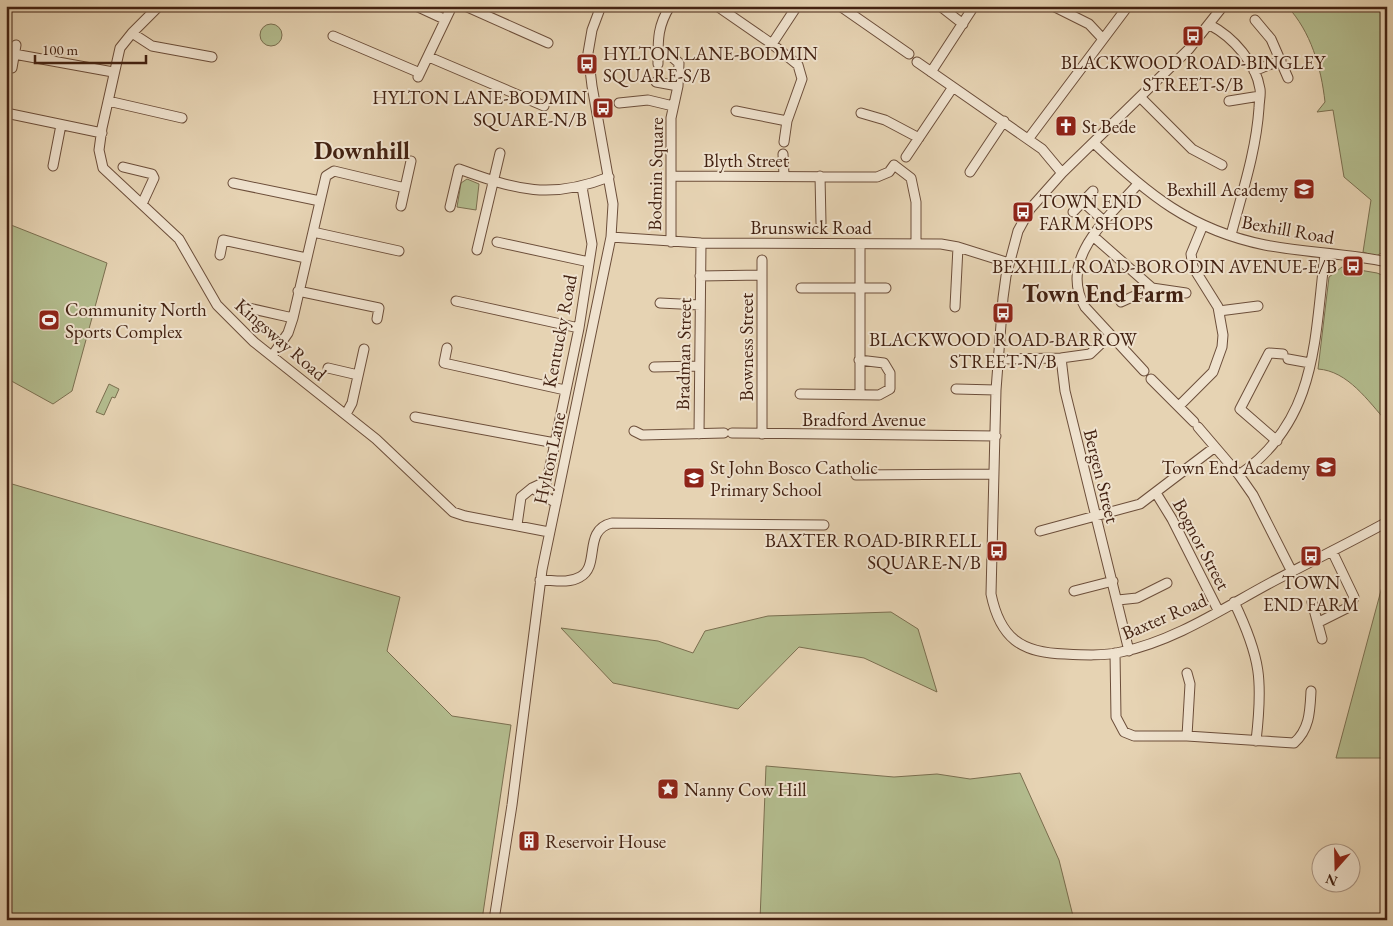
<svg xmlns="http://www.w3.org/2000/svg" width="1393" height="926" viewBox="0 0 1393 926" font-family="'EB Garamond',serif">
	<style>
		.green { fill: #b3bc8e; stroke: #7b6f50 }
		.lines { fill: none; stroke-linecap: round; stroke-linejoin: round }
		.minor-casing { stroke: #6c4e3a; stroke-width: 11 }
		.minor { stroke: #efe2ce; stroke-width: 9 }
		.labels { text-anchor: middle; stroke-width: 4; stroke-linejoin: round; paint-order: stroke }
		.poi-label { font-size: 19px; fill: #432212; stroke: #efe2ce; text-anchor: start }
		.street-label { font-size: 19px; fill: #432212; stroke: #efe2ce }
		.district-label { font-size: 24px; font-weight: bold; fill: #432212; stroke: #efe2ce }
	</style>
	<rect width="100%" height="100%" fill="#e6d3b3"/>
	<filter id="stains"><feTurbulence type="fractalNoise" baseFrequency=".004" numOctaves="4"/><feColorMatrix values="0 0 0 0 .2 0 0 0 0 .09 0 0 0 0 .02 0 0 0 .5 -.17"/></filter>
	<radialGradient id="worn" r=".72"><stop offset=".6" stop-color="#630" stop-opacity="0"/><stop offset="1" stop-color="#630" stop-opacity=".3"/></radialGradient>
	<path class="green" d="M1287 6H1387V250L1376 256 1363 252 1371 200 1344 177 1333 110 1317 112 1325 102C1321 67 1311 32 1287 6Z
		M260 35a11 11 0 1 1 22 0a11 11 0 1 1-22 0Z
		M467 179 479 184 476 210 457 207 461 183Z
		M6 223 107 263 72 391 53 404 6 378Z
		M1342 267 1377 273 1387 277V422C1368 401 1348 371 1318 369L1329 277Z
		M109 384 119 389 115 398 112 397 104 415 96 412Z
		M12 484 400 597 387 651 452 716 511 725 482 920H6V496Z
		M1387 568V758H1336Z
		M891 612 918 629 937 692 864 658 799 647 738 709 613 683 561 628 658 641 693 653 705 631 768 616Z
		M766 766 894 777 937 774 970 779 1020 773 1059 860 1074 920H760Z"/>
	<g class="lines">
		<g class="minor-casing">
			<path id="minor" d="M159 6 132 33 120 48 102 128 99 150 103 168 179 239 217 305 254 342 376 439 453 512 465 516 549 532
				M416 6 444 19
				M465 6 548 43
				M717 6 772 44 798 65 802 79 787 121 784 142
				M840 6 909 54
				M940 6 963 24
				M1053 6 1089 24 1103 39
				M1223 6 1189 49 1062 173 1030 209 1018 231 1006 276 1003 298 996 390 991 594C1000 638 1021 653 1065 654 1084 655 1103 656 1121 652 1175 641 1225 607 1272 582 1310 562 1349 543 1387 522
				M1255 20 1271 39 1288 78
				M1210 25C1233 37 1256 63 1260 89 1261 95 1259 102 1259 108 1256 152 1242 193 1231 235
				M132 33 152 46 212 57
				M333 36 420 73
				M772 44 797 6
				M658 53 671 56 679 63 678 86 671 118V242
				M14 54 113 72
				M429 57 544 106
				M917 62 1042 149 1062 173
				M658 64C658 41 657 27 670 6
				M12 68 16 45
				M1254 71 1281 60
				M931 72 974 6
				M418 77 452 6
				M656 82 678 86
				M1140 97 1192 149 1222 165
				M108 101 182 118
				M1229 101 1260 96
				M619 103 648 100 673 106
				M736 111 787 121
				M6 113 102 133
				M861 113 885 120 919 138
				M1029 138 1128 6
				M1094 143C1147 194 1191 230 1265 245 1306 253 1347 253 1387 262
				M783 154 784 176
				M906 157 953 87
				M53 166 61 125
				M123 167 152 174 154 178 142 204
				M970 172 1004 121
				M672 176 877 177 889 172 894 165 911 178 916 202V244
				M820 176 821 223
				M233 183 320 201
				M1138 184C1109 217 1057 259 1085 307L1144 371
				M1083 202 1105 222
				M401 206 411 161
				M450 207 459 169C517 190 550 200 609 177
				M1073 212 1093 191
				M313 232 399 251
				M1093 236 1152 288 1186 293
				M611 237 701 243 941 244 958 247 1009 263
				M497 242 589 262
				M477 250 500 153
				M220 255 223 240 306 258
				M700 276 762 275
				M801 288H886
				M298 291 379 308 377 319
				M456 301 579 328
				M1121 302 1152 288
				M660 303 700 305
				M244 307 293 318
				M955 307 958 247
				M1219 311 1258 306
				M447 348 444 363 565 390
				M272 356 288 333 293 318 326 176 334 171 405 188
				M1061 358 1065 391 1129 651
				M999 359 1061 358 1090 354 1110 335
				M1288 359 1310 363
				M654 367 699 366
				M328 368 358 375
				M1151 379 1194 422
				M956 389 996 390
				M800 394 879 395 890 389V373L884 363 859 360
				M860 394V244
				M1179 406 1213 372 1222 347 1223 335 1218 307 1193 267 1191 254 1203 225
				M346 414 352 403 364 349
				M415 417 555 443
				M1198 427 1239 475 1253 495 1292 572
				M634 431 642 435 724 433
				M732 433 996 436
				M699 434 701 243
				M762 434V260
				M1277 441 1240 409 1269 353 1283 354
				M856 475 994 474
				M1239 475C1318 420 1314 340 1325 254
				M532 488 556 503
				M1156 493 1172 519 1218 610
				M517 525 521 497 532 488 547 481 579 328 592 244 582 187
				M1040 531 1140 504 1215 447
				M540 580C553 580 568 584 580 577 601 566 582 530 612 523L824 525
				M1074 591 1113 581
				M1118 600 1137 598 1167 583
				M1234 602C1261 658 1263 681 1256 741
				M1312 602 1322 639
				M1319 622 1351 606 1354 597 1332 551
				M1115 653 1116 717 1124 732 1134 736H1187L1294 743C1310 729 1310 710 1311 691
				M1187 673 1190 684 1187 736
				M494 920 512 805 542 570 611 237 613 204 592 86 588 53 592 30 601 6"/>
		</g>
		<use href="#minor" class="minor"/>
	</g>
	<defs>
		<g id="bus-square" transform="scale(1.125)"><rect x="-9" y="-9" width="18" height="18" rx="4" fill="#8f2418" stroke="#efe2ce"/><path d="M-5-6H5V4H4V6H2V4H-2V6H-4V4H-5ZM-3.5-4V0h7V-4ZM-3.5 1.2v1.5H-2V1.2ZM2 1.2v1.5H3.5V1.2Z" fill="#fff"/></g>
		<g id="church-square" transform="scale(1.125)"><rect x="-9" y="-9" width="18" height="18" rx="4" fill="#8f2418" stroke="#efe2ce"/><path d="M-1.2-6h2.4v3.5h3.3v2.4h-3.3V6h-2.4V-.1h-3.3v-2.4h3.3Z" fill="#fff"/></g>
		<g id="school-square" transform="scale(1.125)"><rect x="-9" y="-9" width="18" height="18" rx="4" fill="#8f2418" stroke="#efe2ce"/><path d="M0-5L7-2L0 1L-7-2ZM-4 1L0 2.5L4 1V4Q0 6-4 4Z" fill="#fff"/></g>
		<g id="stadium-square" transform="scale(1.125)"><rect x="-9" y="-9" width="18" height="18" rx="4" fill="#8f2418" stroke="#efe2ce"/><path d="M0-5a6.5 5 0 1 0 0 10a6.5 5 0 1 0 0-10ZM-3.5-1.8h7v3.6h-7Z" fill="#fff"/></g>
		<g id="sight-square" transform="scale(1.125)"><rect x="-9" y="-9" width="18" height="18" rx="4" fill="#8f2418" stroke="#efe2ce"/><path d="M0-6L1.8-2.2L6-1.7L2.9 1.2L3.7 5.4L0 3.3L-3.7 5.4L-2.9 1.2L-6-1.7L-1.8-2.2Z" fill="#fff"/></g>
		<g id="building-square" transform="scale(1.125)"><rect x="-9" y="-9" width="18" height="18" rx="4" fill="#8f2418" stroke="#efe2ce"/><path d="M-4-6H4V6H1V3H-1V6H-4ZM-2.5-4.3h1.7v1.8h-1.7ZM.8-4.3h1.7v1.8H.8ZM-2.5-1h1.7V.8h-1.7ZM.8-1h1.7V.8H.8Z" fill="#fff"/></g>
	</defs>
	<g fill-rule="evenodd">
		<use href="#bus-square" x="1193" y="36"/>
		<use href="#bus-square" x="587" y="64"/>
		<use href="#bus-square" x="603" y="108"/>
		<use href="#church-square" x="1066" y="126"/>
		<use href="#school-square" x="1304" y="189"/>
		<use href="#bus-square" x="1023" y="212"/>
		<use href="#bus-square" x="1353" y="266"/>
		<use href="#bus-square" x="1003" y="313"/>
		<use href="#stadium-square" x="49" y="320"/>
		<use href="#school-square" x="1326" y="467"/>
		<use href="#school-square" x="694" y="478"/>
		<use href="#bus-square" x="997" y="551"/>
		<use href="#bus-square" x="1311" y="556"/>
		<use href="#sight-square" x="668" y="789"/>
		<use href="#building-square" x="529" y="841"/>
	</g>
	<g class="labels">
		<g class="poi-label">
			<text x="603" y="60">HYLTON LANE-BODMIN<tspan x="603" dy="22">SQUARE-S/B</tspan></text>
			<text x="1193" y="69" text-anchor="middle">BLACKWOOD ROAD-BINGLEY<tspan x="1193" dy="22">STREET-S/B</tspan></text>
			<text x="587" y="104" text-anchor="end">HYLTON LANE-BODMIN<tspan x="587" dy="22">SQUARE-N/B</tspan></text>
			<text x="1082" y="133">St Bede</text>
			<text x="1288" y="196" text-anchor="end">Bexhill Academy</text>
			<text x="1039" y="208">TOWN END<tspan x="1039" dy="22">FARM SHOPS</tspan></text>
			<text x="1337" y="273" text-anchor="end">BEXHILL ROAD-BORODIN AVENUE-E/B</text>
			<text x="65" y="316">Community North<tspan x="65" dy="22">Sports Complex</tspan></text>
			<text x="1003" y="346" text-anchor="middle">BLACKWOOD ROAD-BARROW<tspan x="1003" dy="22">STREET-N/B</tspan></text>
			<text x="710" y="474">St John Bosco Catholic<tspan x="710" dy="22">Primary School</tspan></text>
			<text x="1310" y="474" text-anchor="end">Town End Academy</text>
			<text x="981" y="547" text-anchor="end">BAXTER ROAD-BIRRELL<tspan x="981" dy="22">SQUARE-N/B</tspan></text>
			<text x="1311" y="589" text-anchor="middle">TOWN<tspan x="1311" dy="22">END FARM</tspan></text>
			<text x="684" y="796">Nanny Cow Hill</text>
			<text x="545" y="848">Reservoir House</text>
		</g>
		<g class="street-label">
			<text x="746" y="167">Blyth Street</text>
			<text transform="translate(655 174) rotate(-89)" y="7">Bodmin Square</text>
			<text x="811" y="234">Brunswick Road</text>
			<text transform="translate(1288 229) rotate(10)" y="7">Bexhill Road</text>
			<text transform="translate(559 331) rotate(-79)" y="7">Kentucky Road</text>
			<text transform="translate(281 339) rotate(41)" y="7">Kingsway Road</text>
			<text transform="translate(746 347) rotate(-90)" y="7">Bowness Street</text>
			<text transform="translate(683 354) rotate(-89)" y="7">Bradman Street</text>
			<text x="864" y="426">Bradford Avenue</text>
			<text transform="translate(549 458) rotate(-78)" y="7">Hylton Lane</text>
			<text transform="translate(1102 476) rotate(76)" y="7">Bergen Street</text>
			<text transform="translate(1202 544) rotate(62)" y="7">Bognor Street</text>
			<text transform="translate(1164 616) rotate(-23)" y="7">Baxter Road</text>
		</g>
		<g class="district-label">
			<text x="362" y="159">Downhill</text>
			<text x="1103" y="302">Town End Farm</text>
		</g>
	</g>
	<rect width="1393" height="926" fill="none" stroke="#e6d3b3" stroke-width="25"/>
	<rect x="8" y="8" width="1378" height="911" fill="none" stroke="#432212" stroke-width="2.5"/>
	<rect x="12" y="12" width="1368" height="901" fill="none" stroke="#432212"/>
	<g transform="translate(1336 868) rotate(200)"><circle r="24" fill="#efe2ce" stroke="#aa9583"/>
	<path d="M0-4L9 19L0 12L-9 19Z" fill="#8f2418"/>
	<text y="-8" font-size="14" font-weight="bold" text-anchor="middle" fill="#432212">N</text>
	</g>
	<path d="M35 55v8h111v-8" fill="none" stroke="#432212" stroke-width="2.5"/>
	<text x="42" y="55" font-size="15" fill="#432212" stroke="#efe2ce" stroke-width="4" paint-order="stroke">100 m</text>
	<rect width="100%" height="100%" filter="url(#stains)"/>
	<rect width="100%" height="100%" fill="url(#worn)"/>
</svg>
